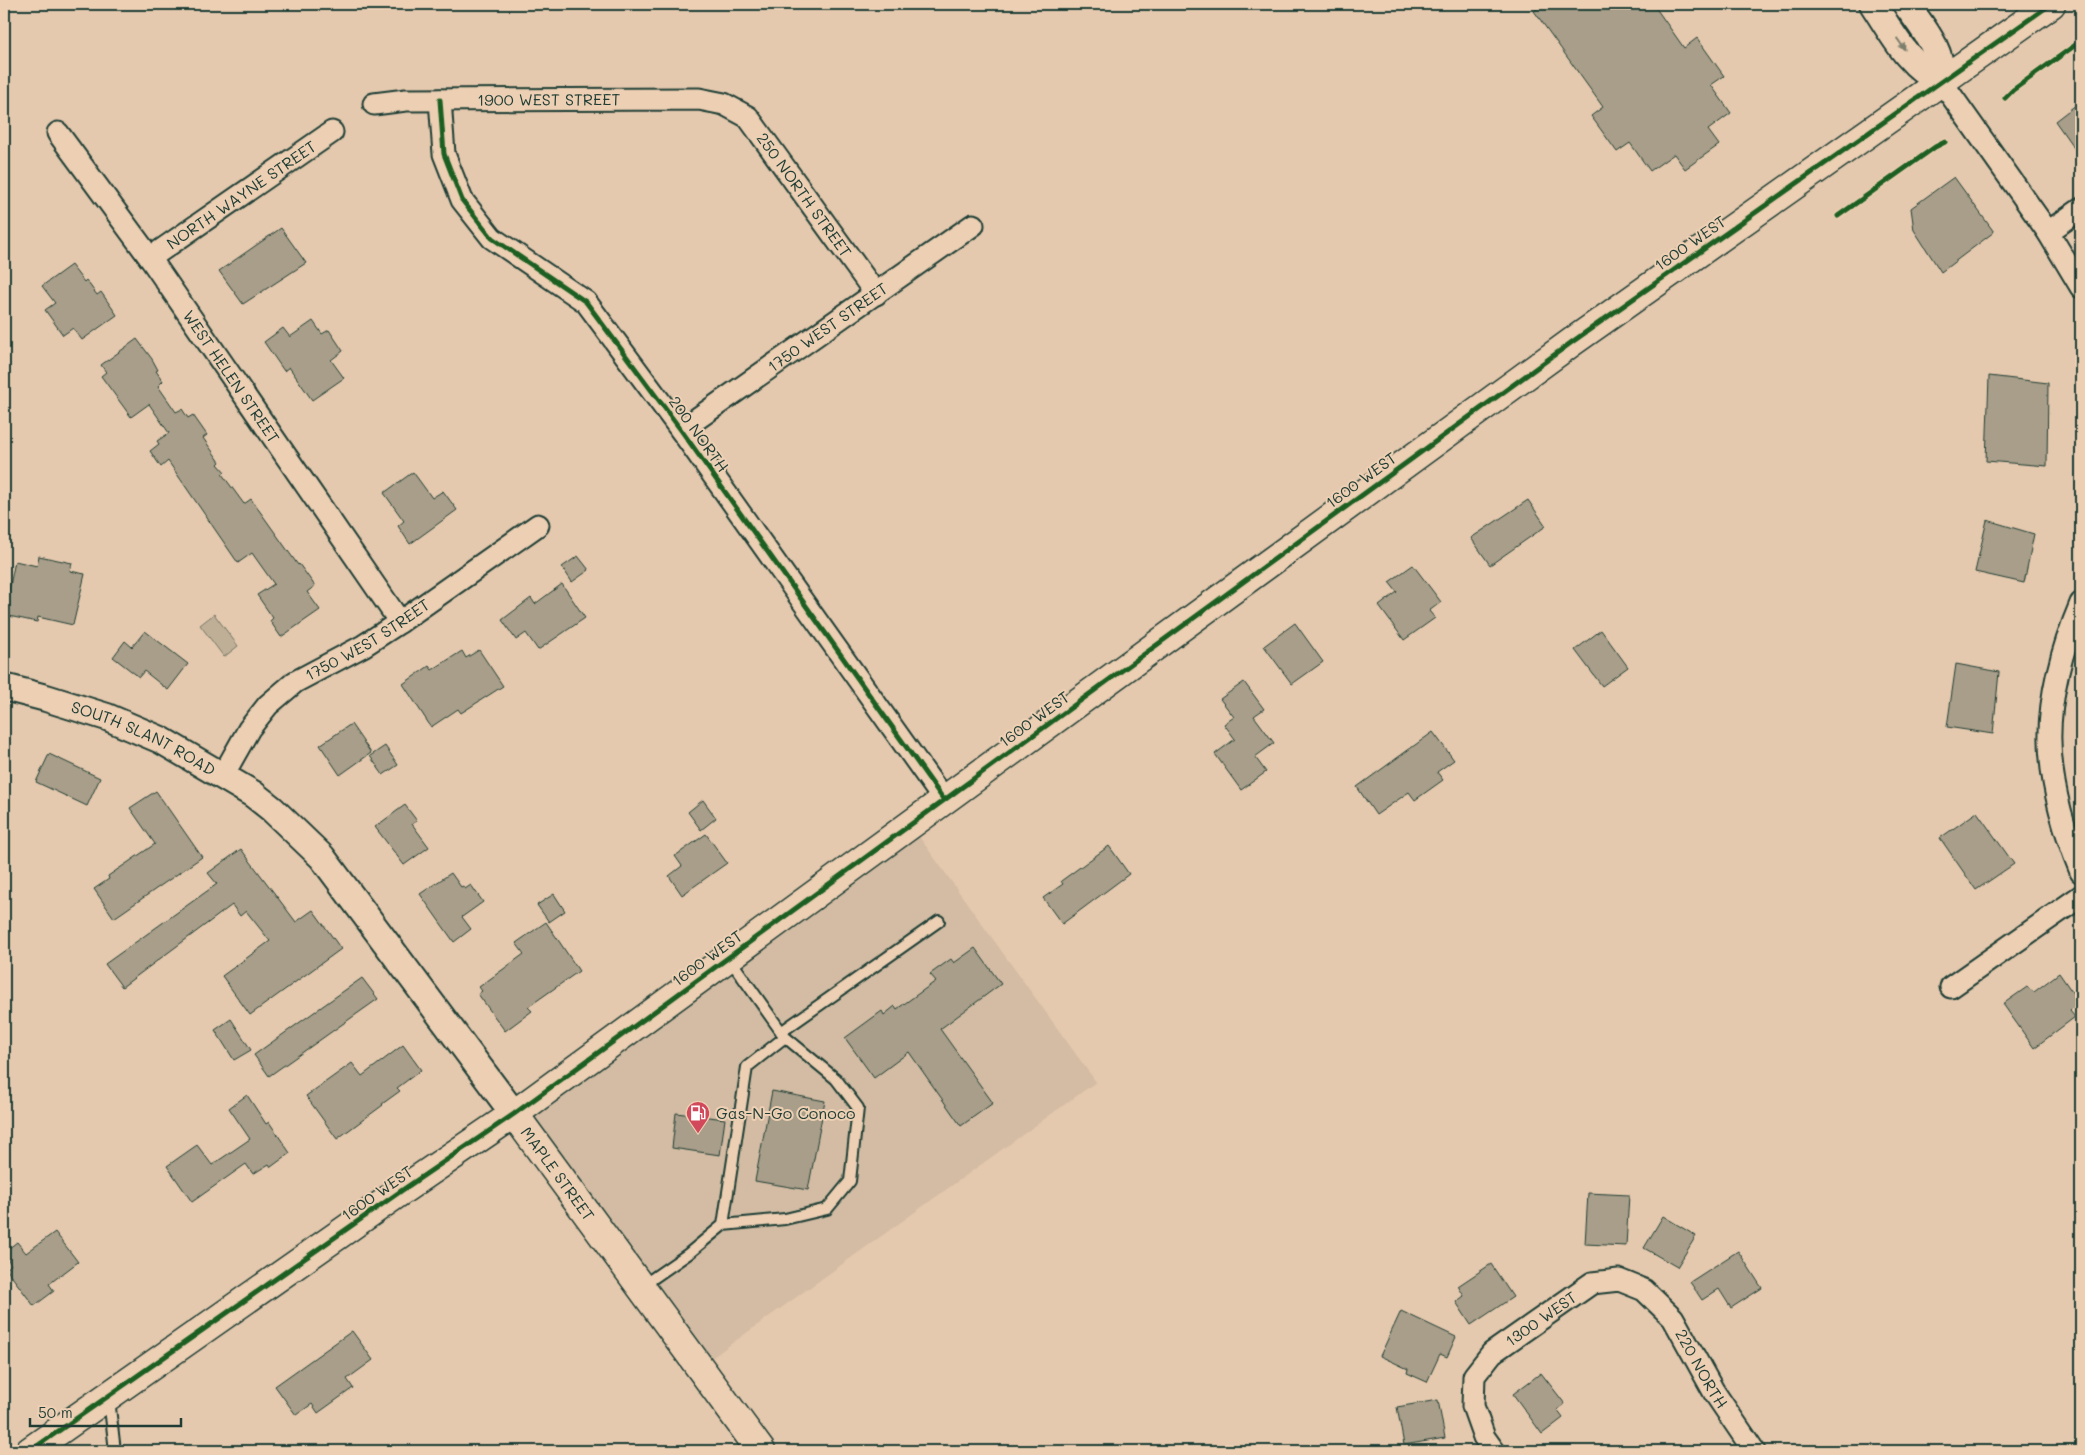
<svg xmlns="http://www.w3.org/2000/svg" width="2085" height="1455" viewBox="0 0 2085 1455" font-family="Mali,sans-serif">
	<style>
		.built { fill: #d3bca3 }
		.green { fill: #c0af97; stroke: #707666 }
		.building { fill: #a89e89; stroke: #1f3d34 }
		.lines { fill: none; stroke-linecap: round; stroke-linejoin: round }
		.service-casing { stroke: #1f3d34; stroke-width: 14 }
		.minor-casing { stroke: #1f3d34; stroke-width: 25 }
		.tertiary-casing { stroke: #1f3d34; stroke-width: 30 }
		.secondary-casing { stroke: #1f3d34; stroke-width: 31 }
		.primary-casing { stroke: #1f3d34; stroke-width: 31 }
		.service { stroke: #edcfb3; stroke-width: 10 }
		.minor { stroke: #edcfb3; stroke-width: 21 }
		.tertiary { stroke: #edcfb3; stroke-width: 26 }
		.secondary { stroke: #edcfb3; stroke-width: 28 }
		.primary { stroke: #edcfb3; stroke-width: 28 }
		.cycleway-casing { stroke: #edcfb3; stroke-width: 8 }
		.cycleway { stroke: #1b5e20; stroke-width: 5 }
		.oneway { fill: #7c7f6d }
		.labels { text-anchor: middle; stroke-width: 4; stroke-linejoin: round; paint-order: stroke }
		.street-label { font-size: 16px; fill: #1f3d34; stroke: #edcfb3 }
		.poi-label { font-size: 16px; fill: #1f3d34; stroke: #edcfb3; text-anchor: start }
	</style>
	<rect width="100%" height="100%" fill="#e5c9ae"/>
	<filter id="ink" filterUnits="userSpaceOnUse"><feTurbulence type="fractalNoise" baseFrequency=".02" numOctaves="2"/><feDisplacementMap in="SourceGraphic" scale="10" xChannelSelector="R" yChannelSelector="G"/><feConvolveMatrix kernelMatrix="1 2 1 2 8 2 1 2 1" color-interpolation-filters="sRGB"/></filter>
	<g filter="url(#ink)">
		<path class="built" d="M910 824 1096 1082 699 1367 514 1114Z"/>
		<path class="green" d="M214 614 238 646 224 657 200 625Z"/>
		<path class="building" d="M1544 4H1653L1684 48 1697 38 1724 76 1711 85 1731 113 1708 130 1719 145 1685 169 1674 154 1650 171 1630 143 1617 152 1591 116 1603 107 1534 11Z
			M2081 101V158L2055 121Z
			M1954 177 1994 232 1941 272 1914 230 1911 208Z
			M281 228 306 263 243 304 219 271Z
			M71 265 84 282 86 280 97 295 101 292 117 315 82 340 73 328 63 335 45 310 55 303 42 286Z
			M313 321 322 334 329 330 343 351 331 360 344 378 312 400 289 367 284 371 264 342 283 328 290 337Z
			M137 339 152 359 158 370 156 371 163 381 158 386 176 412 182 409 188 418 193 415 207 435 203 438 220 462 218 464 225 472 222 474 244 504 251 499 298 565 299 564 315 586 307 592 320 610 281 637 270 621 273 618 257 595 274 584 252 553 238 563 168 461 161 467 150 451 159 444 157 441 169 433 149 404 131 417 101 376 106 372 101 365Z
			M1989 376 2048 383 2047 466 1986 461Z
			M413 472 432 498 443 491 457 510 410 544 398 526 404 521 384 493Z
			M1528 500 1546 526 1490 565 1471 538Z
			M1987 520 2034 534 2024 583 1975 572Z
			M39 556 72 563 70 571 85 574 73 625 38 617 37 622 4 615 15 561 37 566Z
			M578 556 589 570 572 582 562 567Z
			M1413 565 1441 602 1429 611 1435 618 1404 640 1379 606 1397 592 1389 582Z
			M562 584 585 618 538 650 526 633 516 640 502 620 531 598 535 604Z
			M1295 623 1323 662 1292 684 1264 646Z
			M1601 630 1628 667 1602 686 1575 650Z
			M145 631 188 664 168 690 144 671 139 677 113 657 125 641 132 647Z
			M479 650 503 686 461 713 458 709 431 727 403 684 429 666 432 670 462 651 466 658Z
			M1956 664 1999 672 1993 734 1947 727Z
			M1244 682 1264 709 1254 716 1274 743 1255 757 1266 772 1241 790 1215 754 1235 739 1224 724 1234 717 1220 699Z
			M351 724 371 753 340 775 320 745Z
			M1433 732 1454 760 1437 772 1443 780 1415 800 1409 792 1376 815 1357 787Z
			M385 746 398 765 383 775 370 756Z
			M49 754 100 778 87 806 36 782Z
			M156 791 202 857 114 918 94 889 109 879 108 876 155 844 130 808Z
			M703 800 716 818 701 830 688 812Z
			M405 805 417 821 412 824 429 847 404 865 375 827Z
			M1977 812 2014 864 1976 890 1940 838Z
			M706 834 727 863 682 895 669 876 682 866 675 856Z
			M1109 846 1129 874 1062 924 1043 898 1063 884 1061 881Z
			M241 849 296 922 313 910 341 949 250 1015 222 976 270 941 246 911 240 916 232 905 122 987 105 964 217 884 208 873Z
			M451 873 461 887 463 886 465 889 471 885 483 902 462 917 471 929 454 942 420 894Z
			M554 894 565 911 549 922 537 905Z
			M546 922 579 971 528 1007 532 1011 505 1031 478 994 482 991 479 987 524 954 516 943Z
			M975 948 1001 984 940 1029 993 1103 961 1126 909 1052 874 1078 845 1038 882 1011 884 1015 895 1006 897 1009 936 981 930 974 951 959 954 963Z
			M2059 973 2079 1002 2070 1011 2075 1017 2034 1048 2003 1004 2027 987 2034 992Z
			M362 978 378 999 269 1076 254 1055Z
			M231 1019 251 1050 234 1060 215 1030Z
			M403 1045 421 1070 397 1088 400 1091 382 1104 383 1105 337 1139 306 1096 352 1063 362 1076Z
			M772 1091 825 1101 808 1190 755 1181Z
			M247 1095 266 1124 269 1122 290 1153 271 1167 269 1164 253 1174 246 1164 192 1202 167 1166 197 1145 212 1165 250 1139 229 1108Z
			M676 1113 725 1119 720 1155 672 1148Z
			M1588 1193 1629 1195 1626 1246 1585 1244Z
			M1663 1216 1696 1236 1677 1267 1644 1248Z
			M55 1232 78 1262 49 1284 54 1291 34 1306 6 1269 11 1265 4 1252 17 1242 26 1253Z
			M1738 1251 1762 1288 1731 1308 1719 1289 1702 1300 1690 1282Z
			M1491 1264 1513 1297 1471 1325 1456 1302 1464 1296 1458 1286Z
			M1401 1311 1456 1337 1447 1357 1440 1354 1427 1382 1407 1373 1408 1369 1380 1356Z
			M352 1331 373 1360 347 1379 353 1388 318 1413 312 1404 296 1415 275 1386Z
			M1541 1373 1565 1404 1557 1410 1563 1418 1542 1434 1513 1394Z
			M1438 1400 1445 1438 1404 1445 1397 1407Z"/>
		<g class="lines">
			<g class="service-casing">
				<path id="service" d="M781 1032 939 921
					M723 1225 747 1067 785 1037
					M642 1286 688 1254 723 1225 785 1219 827 1209 850 1181 858 1108 836 1079 785 1037 729 958
					M109 1399 115 1451"/>
			</g>
			<g class="minor-casing">
				<g id="minor">
					<path d="M1941 81 2048 232 2081 287"/>
					<path d="M440 100 444 154 462 200 492 238 586 302 681 430 944 800"/>
					<path id="s1" d="M374 104 406 100 699 99 724 104 748 117 876 294"/>
					<path id="s2" d="M58 133 150 258 400 622"/>
					<path d="M2048 232 2081 209"/>
					<path id="s3" d="M150 258 332 132"/>
					<path id="s4" d="M681 430 973 225"/>
					<path d="M2081 603C2039 703 2040 772 2081 872"/>
					<path id="s5" d="M222 777 249 729 268 705 295 682 363 646 400 622 538 525"/>
					<path d="M1951 987 2081 896"/>
					<path id="s6" d="M1494 1451 1484 1437 1473 1406 1474 1376 1492 1353 1592 1283 1619 1280 1644 1290 1673 1318 1714 1392 1754 1451"/>
				</g>
			</g>
			<g class="tertiary-casing">
				<g id="tertiary">
					<path d="M1873 4C1891 31 1909 68 1941 81 1944 51 1922 27 1906 4"/>
					<path id="s7" d="M4 687 46 698 107 717 161 740 253 794 272 809 322 857 514 1114"/>
				</g>
			</g>
			<g class="secondary-casing">
				<g id="secondary">
					<path id="s8" d="M514 1114 761 1451"/>
				</g>
			</g>
			<g class="primary-casing">
				<path id="primary" d="M30 1451 401 1191 514 1114 1572 342 2051 4"/>
			</g>
			<use href="#service" class="service"/>
			<use href="#minor" class="minor"/>
			<use href="#tertiary" class="tertiary"/>
			<use href="#secondary" class="secondary"/>
			<use href="#primary" class="primary"/>
			<g class="cycleway-casing">
				<path id="cycleway" d="M2005 98 2013 90 2081 41
					M440 100 444 154 462 200 492 238 586 302 681 430 944 800
					M1838 216 1935 147 1945 142
					M30 1451 401 1191 514 1114 1572 342 2051 4"/>
			</g>
			<use href="#cycleway" class="cycleway"/>
		</g>
		<defs><path id="oneway-solid" d="M-6-.8H1V-3.2L6.5 0L1 3.2V.8H-6Z" transform="scale(1.25)"/></defs>
		<use class="oneway" href="#oneway-solid" transform="translate(1901 44) rotate(55)"/>
	</g>
	<defs>
		<g id="fuel-pin" transform="scale(1.25)"><path d="M0 17L-7.5 6A9.5 9.5 0 1 1 7.5 6Z" fill="#d1495b" stroke="#edcfb3"/><path d="M-5.5-6h7V0h2V4h1.3V-2.5L3-4.5l.8-.8L6-3V5H2.5V1h-1V6h-7ZM-4.2-4.7v3.2H.2V-4.7Z" fill="#fff"/></g>
	</defs>
	<g fill-rule="evenodd">
		<use href="#fuel-pin" x="698" y="1113"/>
	</g>
	<g class="labels">
		<g class="street-label">
			<text dy="6" stroke="none"><textPath href="#s1" startOffset="175">1900 WEST STREET</textPath></text>
			<text dy="6" stroke="none"><textPath href="#s1" startOffset="474">250 NORTH STREET</textPath></text>
			<text dy="6" stroke="none"><textPath href="#s3" startOffset="111">NORTH WAYNE STREET</textPath></text>
			<text transform="translate(1690 243) rotate(-35)" y="6">1600 WEST</text>
			<text dy="6" stroke="none"><textPath href="#s4" startOffset="179">1750 WEST STREET</textPath></text>
			<text dy="6" stroke="none"><textPath href="#s2" startOffset="299">WEST HELEN STREET</textPath></text>
			<text transform="translate(699 434) rotate(54)" y="6">200 NORTH</text>
			<text transform="translate(1361 480) rotate(-36)" y="6">1600 WEST</text>
			<text dy="6" stroke="none"><textPath href="#s5" startOffset="205">1750 WEST STREET</textPath></text>
			<text transform="translate(1034 719) rotate(-36)" y="6">1600 WEST</text>
			<text dy="6" stroke="none"><textPath href="#s7" startOffset="149">SOUTH SLANT ROAD</textPath></text>
			<text transform="translate(707 958) rotate(-36)" y="6">1600 WEST</text>
			<text dy="6" stroke="none"><textPath href="#s8" startOffset="74">MAPLE STREET</textPath></text>
			<text transform="translate(377 1193) rotate(-35)" y="6">1600 WEST</text>
			<text dy="6" stroke="none"><textPath href="#s6" startOffset="169">1300 WEST</textPath></text>
			<text dy="6" stroke="none"><textPath href="#s6" startOffset="384">220 NORTH</textPath></text>
		</g>
		<g class="poi-label">
			<text x="716" y="1119">Gas-N-Go Conoco</text>
		</g>
	</g>
	<rect width="2085" height="1455" fill="none" stroke="#edcfb3" stroke-width="20"/>
	<rect x="10" y="10" width="2065" height="1435" fill="none" stroke="#1f3d34" stroke-width="2" filter="url(#ink)"/>
	<path d="M30 1418v8h151v-8" fill="none" stroke="#1f3d34" stroke-width="2.5"/>
	<text x="38" y="1418" font-size="15" fill="#1f3d34" stroke="#edcfb3" stroke-width="4" paint-order="stroke">50 m</text>
</svg>
